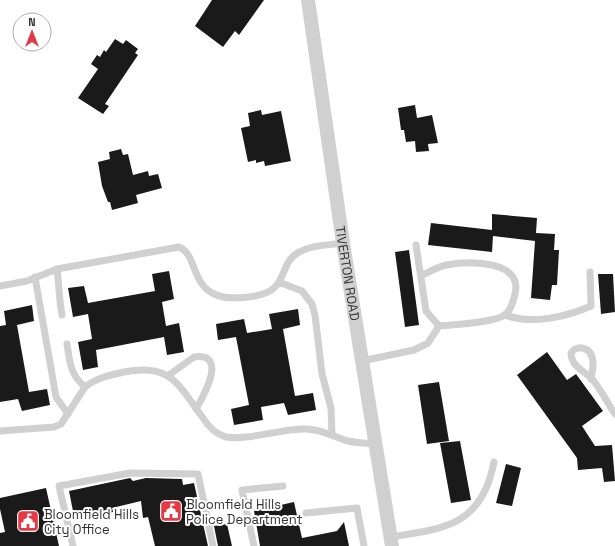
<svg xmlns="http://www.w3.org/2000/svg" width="615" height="546" viewBox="0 0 615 546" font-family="'Space Grotesk',sans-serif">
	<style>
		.building { fill: #1a1a1a }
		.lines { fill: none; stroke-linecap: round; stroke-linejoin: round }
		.service { stroke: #d0d0d0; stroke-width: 7 }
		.minor { stroke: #d0d0d0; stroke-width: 14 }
		.labels { text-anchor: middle; stroke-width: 4; stroke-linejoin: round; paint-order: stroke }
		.street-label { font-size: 13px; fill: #333; stroke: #fff }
		.poi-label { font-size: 13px; fill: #333; stroke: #fff; text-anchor: start }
	</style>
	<rect width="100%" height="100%" fill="#fff"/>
	<path class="building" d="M212 0H264L239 35 235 31 223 47 195 26Z
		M115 39 123 44 126 40 138 49 135 53 138 55 105 104 109 106 103 114 78 98 98 69 91 64 97 55 100 57 104 50 106 52Z
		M415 105 417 118 432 115 438 143 428 144 429 151 416 152 415 141 406 142 404 130H401L398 108Z
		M261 110 262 115 281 111 291 161 265 166 264 161 256 163V160L248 162 241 128 250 126 248 113Z
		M121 149 123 155 128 154 133 175 148 171 149 176 158 174 162 188 136 195 138 203 112 210 110 202H108L102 186 98 162 110 159 109 152Z
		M492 214 537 218 536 233 555 234 554 250H559L557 285H552L550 300 531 298 535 241 493 236 492 252 428 245 431 223 492 230Z
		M409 250 419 325 405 327 395 252Z
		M169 271 174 299 162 302 166 326 179 323 184 352 167 355 164 337 96 350 98 367 83 370 78 342 92 339 88 314 73 317 68 288 84 286 88 303 155 291 152 274Z
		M598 274H613L615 312 601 314Z
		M32 305 34 321 17 325 29 392 47 389 50 405 22 411 18 399 0 402V326L6 325 4 311Z
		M298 309 300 325 283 329 295 396 313 393 316 410 288 415 284 403 261 407 263 420 234 425 231 409 249 405 236 337 218 340 216 324 244 319 247 333 272 329 269 314Z
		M547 352 567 380 576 374 603 411 582 426 595 446 612 445 615 481 604 482 602 468 578 470 577 458 517 375Z
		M439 382 449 441 427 444 418 385Z
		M460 441 471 500 451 503 440 443Z
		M506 464 521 468 512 506 496 503Z
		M130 478 133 481 146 478 182 479 183 485 194 483 208 546H155L148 517 143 518 141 501 112 508 113 512 101 514 100 510 74 516 69 491Z
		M46 488 59 546H0V533L5 532 0 509V498Z
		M294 502 302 538 337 531 344 522 349 546H260L254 511Z
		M227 524 232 546H218L214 526Z"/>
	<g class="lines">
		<path class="service" d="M416 245 426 311 439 326
			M57 269 179 247C197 255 191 283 214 294 228 301 265 298 275 287 285 277 284 262 296 254 309 245 329 245 343 243
			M35 277 56 397 68 414
			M279 282 302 291 312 304 315 315 322 374 331 408 332 434
			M0 286 27 281 57 269C59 284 59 299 62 315
			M505 315C531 325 566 317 591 306L590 272
			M67 344C70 363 70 374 85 387 96 378 110 375 124 372 171 363 178 384 203 418 208 426 215 434 226 437 247 441 283 428 307 429 325 430 333 437 348 441 357 443 366 443 375 444
			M362 361 414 350 428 343 439 326C456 324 490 323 503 316 510 312 512 305 514 298 527 259 469 261 446 265 437 267 429 272 421 276
			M169 375 194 357C229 352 203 397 196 409
			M591 379C593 369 597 351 582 348 577 347 574 349 571 353 571 366 584 371 592 379 601 389 607 403 615 414
			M0 431 54 427 61 424 85 387
			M306 513 357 508 364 546
			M390 537C445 529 482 525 494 462
			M73 546 59 486 130 473 198 474 213 546
			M254 546 242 490 283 486"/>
		<path class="minor" id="s1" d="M308 0 343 243 392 546"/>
	</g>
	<defs>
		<g id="civic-square" transform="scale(1.15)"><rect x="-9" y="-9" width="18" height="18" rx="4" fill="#e63946" stroke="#fff"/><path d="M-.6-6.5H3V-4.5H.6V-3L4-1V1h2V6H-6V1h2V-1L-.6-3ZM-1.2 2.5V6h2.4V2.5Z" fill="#fff"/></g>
	</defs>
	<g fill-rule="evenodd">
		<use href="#civic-square" x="171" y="511"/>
		<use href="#civic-square" x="28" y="521"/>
	</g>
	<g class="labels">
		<g class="street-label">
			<text dy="5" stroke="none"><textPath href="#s1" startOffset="276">TIVERTON ROAD</textPath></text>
		</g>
		<g class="poi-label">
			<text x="186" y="509">Bloomfield Hills<tspan x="186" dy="15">Police Department</tspan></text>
			<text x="44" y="519">Bloomfield Hills<tspan x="44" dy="15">City Office</tspan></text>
		</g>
	</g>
	<g transform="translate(32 32)"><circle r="19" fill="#ffffff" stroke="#adadad"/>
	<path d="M0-3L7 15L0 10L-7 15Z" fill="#e63946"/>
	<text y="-6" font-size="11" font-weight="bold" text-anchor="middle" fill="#333333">N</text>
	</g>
</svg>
